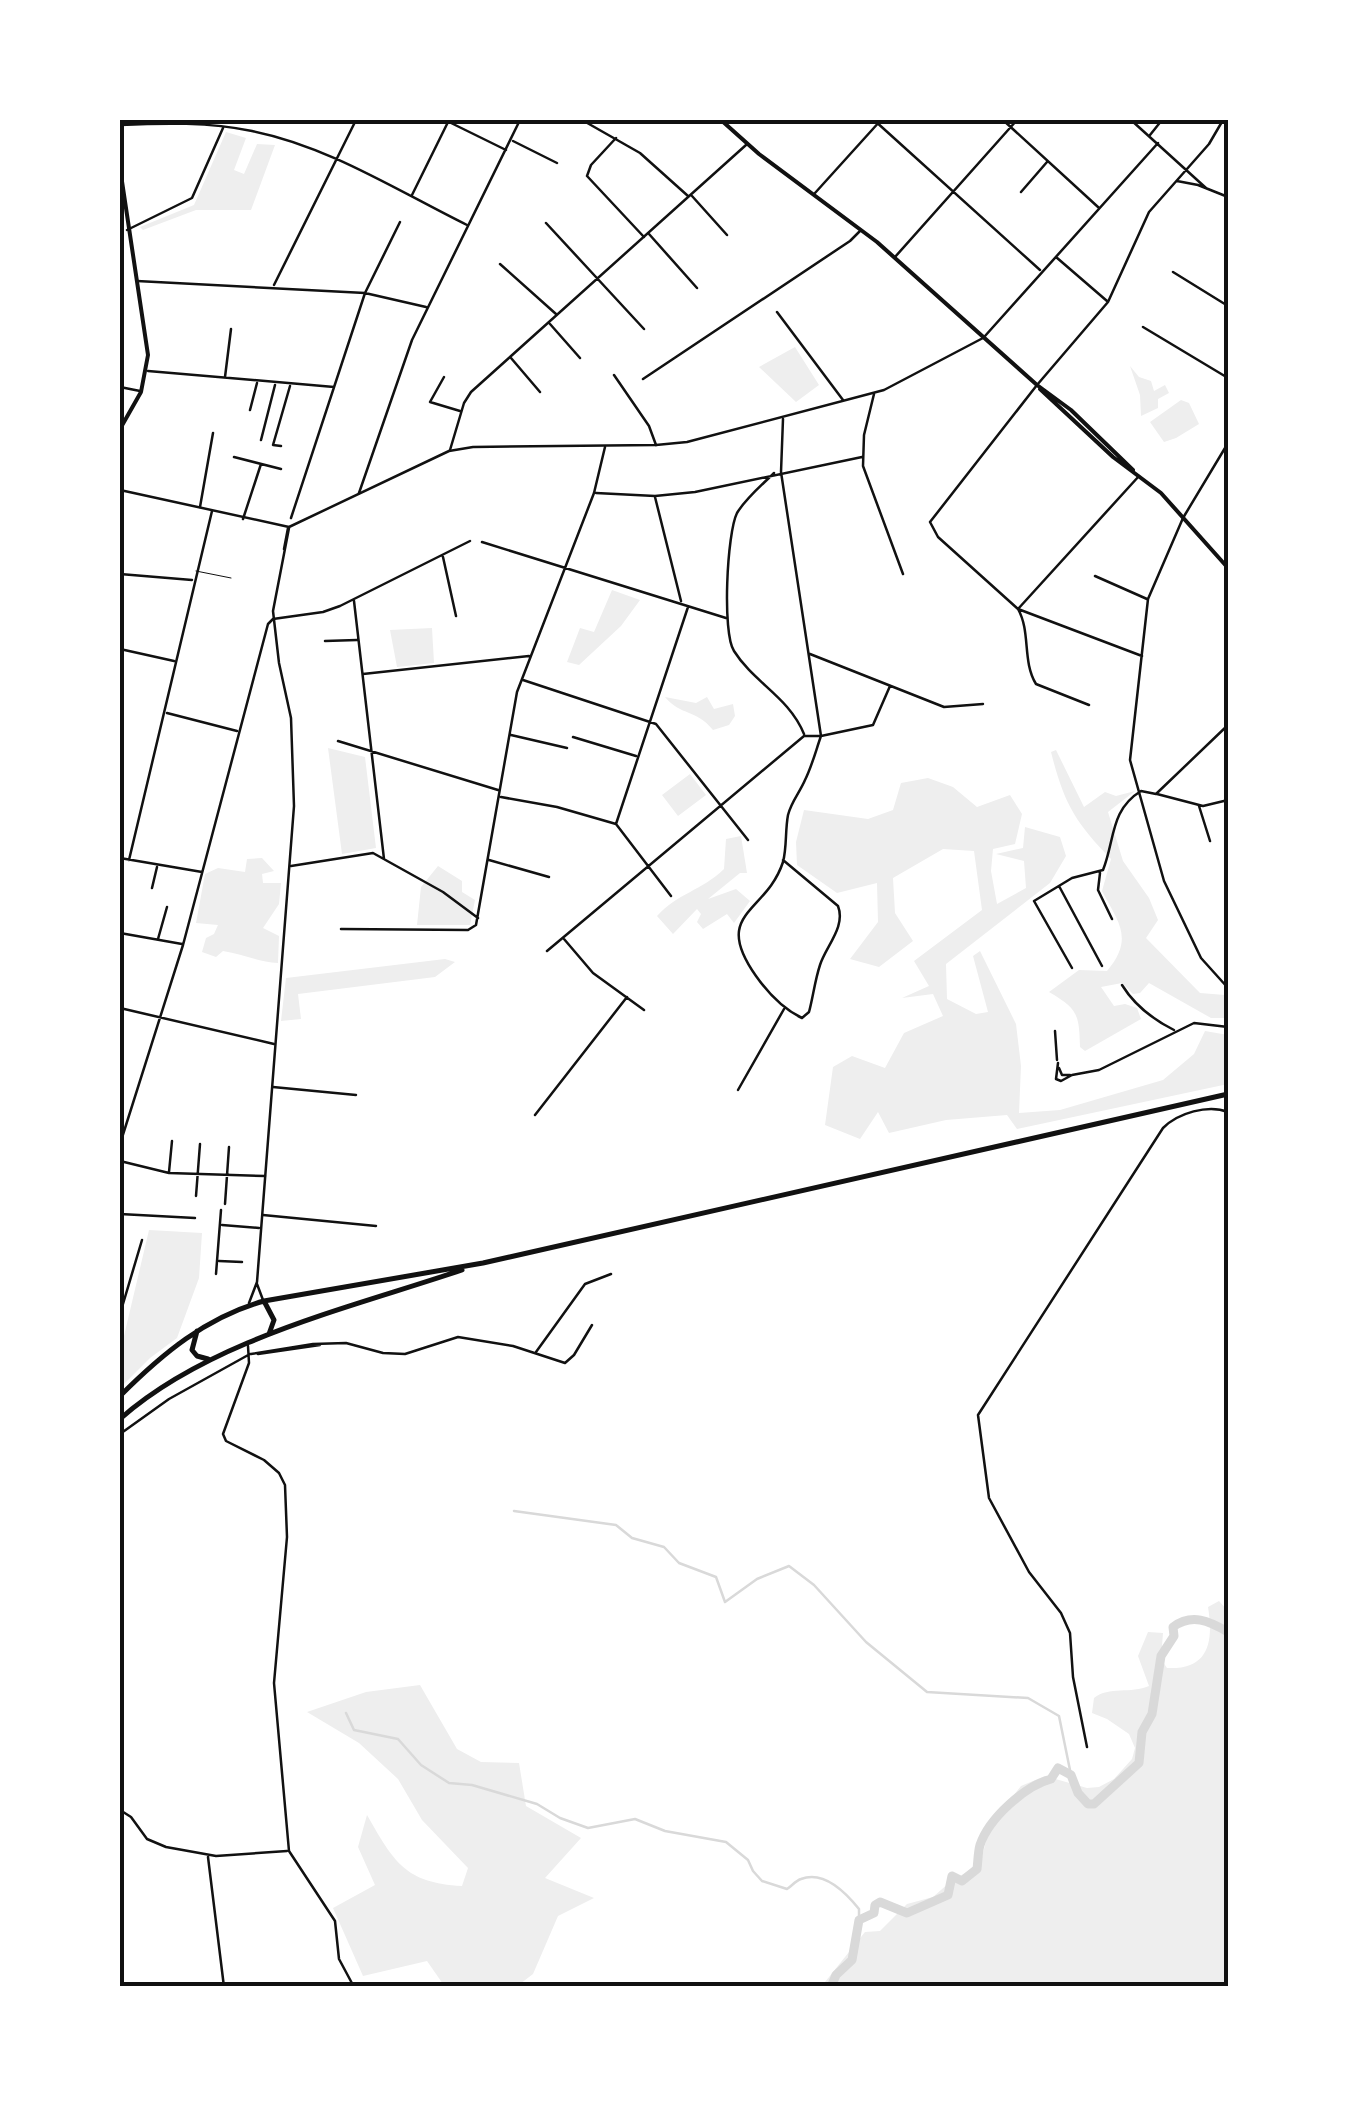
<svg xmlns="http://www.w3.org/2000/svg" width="1348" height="2107" viewBox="0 0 1348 2107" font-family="'IBM Plex Sans',sans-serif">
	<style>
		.green { fill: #eee }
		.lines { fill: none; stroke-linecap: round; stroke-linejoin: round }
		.stream { stroke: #d9d9d9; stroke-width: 2.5 }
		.river { stroke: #d9d9d9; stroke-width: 9 }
		.service { stroke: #111; stroke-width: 1 }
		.minor { stroke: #111; stroke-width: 2.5 }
		.tertiary { stroke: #111; stroke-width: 2.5 }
		.secondary { stroke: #111; stroke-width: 4 }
		.primary { stroke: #111; stroke-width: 4 }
		.trunk { stroke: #111; stroke-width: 5 }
		.neatline { fill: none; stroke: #111; stroke-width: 4 }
	</style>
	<rect width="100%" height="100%" fill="#fff"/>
	<path class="green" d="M226 132 246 138 234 170 244 174 257 144 275 145 251 210H196L143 230 140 227 194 205Z
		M795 347 819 385 796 402 759 367Z
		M1130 366 1139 377 1151 381 1154 391 1165 385 1169 393 1158 399V408L1141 416 1140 395Z
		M1181 400 1189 403 1199 424 1176 438 1164 442 1150 422Z
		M612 590 640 600 621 626 579 665 567 662 580 628 594 632Z
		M432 628 434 663 397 667 390 630Z
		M665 697 696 703 707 697 714 709 733 704 735 716 729 725 713 730C695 708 682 717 665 697Z
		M328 748 365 757 376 848 342 854Z
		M1056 750 1084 807 1105 792 1116 796 1135 791 1108 812 1123 861 1149 898 1158 920 1146 938 1200 993 1225 995 1228 1018H1211L1149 983 1140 993 1133 994 1122 983 1101 987 1114 1006 1125 1004 1137 1008 1141 1019 1085 1051 1080 1047C1079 1014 1078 1009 1049 992L1079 970 1107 971C1134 939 1119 923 1102 891L1111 859C1074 821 1064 803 1051 752Z
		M690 774 706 795 678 816 662 795Z
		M928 778 953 787 977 807 1010 795 1022 814 1015 844 993 849 991 871 997 904 1026 888 1024 861 996 854 1023 848 1025 827 1060 837 1066 856 1050 883 946 964 947 999 976 1014 988 1012 973 956 980 951 1016 1024 1021 1066 1019 1113 1060 1110 1163 1080 1194 1054 1205 1031 1228 1035V1084L1017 1129 1007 1115 946 1120 889 1133 878 1112 860 1139 825 1125 833 1067 852 1056 885 1068 904 1033 943 1016 933 994 902 998 929 986 914 961 982 910 974 851 943 849 893 878 895 913 913 941 879 967 850 959 878 922 877 883 837 893 797 865 796 842 804 810 868 819 893 810 901 783Z
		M741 836 747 873H740L708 899 736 889 750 901 734 923 727 914 703 929 697 922 701 914 697 909 673 934 657 916C678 893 701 891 724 869L726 839Z
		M262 858 274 871 262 874 263 883H281L279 904 263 928 279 936 278 963C258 962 243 954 223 951L216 957 202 952 206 938 214 934 218 925 196 923 205 874 218 868 245 872 247 859Z
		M438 866 462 881V892L475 900 470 925H417L421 887Z
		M445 959 455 962 435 977 298 994 301 1019 281 1021 286 978Z
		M149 1230 202 1233 199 1278 177 1338 150 1358 120 1388V1353Z
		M1219 1601 1228 1611V1987H821L865 1932 880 1931 907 1904 933 1897 950 1882 975 1867 982 1857 990 1825 1021 1786 1045 1776 1087 1788 1099 1787 1114 1779 1132 1759 1135 1748 1129 1734 1107 1719 1092 1713 1094 1698C1109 1686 1131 1694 1149 1686L1138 1656 1148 1632 1163 1633 1161 1659 1167 1668C1208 1670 1214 1643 1208 1607Z
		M420 1685 457 1749 481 1762 519 1763 526 1806 581 1838 545 1878 594 1898 558 1916 533 1974 516 1987H440L443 1984 427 1961 363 1976 333 1908 375 1885 358 1847 367 1815C394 1862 405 1883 462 1886L468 1868 422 1820 398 1779 359 1743 307 1712 366 1692Z"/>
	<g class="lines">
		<path class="stream" d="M514 1511 616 1525 632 1538 664 1547 679 1563 716 1577 725 1602 757 1579 789 1566 814 1585 866 1642 927 1692 1028 1698 1059 1716 1071 1775
			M346 1713 354 1730 398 1739 421 1765 449 1783 472 1785 537 1804 560 1818 588 1828 635 1819 665 1831 726 1842 748 1860 753 1871 762 1881 787 1889C792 1886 795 1881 801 1879 824 1870 847 1894 859 1909V1920"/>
		<path class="river" d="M831 1987 836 1975 852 1960 859 1920 874 1913 875 1905 880 1902 907 1913 948 1895 952 1876 962 1881 977 1869C978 1861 978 1852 980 1845 989 1818 1025 1786 1051 1779L1058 1768 1071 1775 1078 1793 1088 1804H1094L1139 1763 1142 1732 1152 1714 1161 1656 1174 1636 1173 1627C1192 1613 1209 1621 1228 1632"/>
		<path class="service" d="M196 571 231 578"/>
		<path class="minor" d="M445 120 506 150
			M582 120 640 153 688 196
			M874 120 1040 270
			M1003 120 1098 207
			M1131 120 1206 188
			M120 125C164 123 209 122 252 131 328 146 398 191 467 225
			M1150 135 1162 120
			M616 138 591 165 587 176 644 237
			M513 141 557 163
			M1177 181 1198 185 1228 197
			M1021 192 1047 162
			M412 195 449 120
			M692 196 727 235
			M546 223C579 259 611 293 644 329
			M127 230 192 198 223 128
			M649 234 697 288
			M895 257 1017 120
			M1056 257 1107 301
			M500 264 556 314
			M1173 272 1228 306
			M137 281 365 293 426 307
			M274 285 356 120
			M777 312 843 400
			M550 324 580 358
			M1143 327 1228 378
			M985 336 1158 143
			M511 358 540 392
			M148 371 334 387
			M614 375 649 426 656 445
			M225 377 231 329
			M444 377 430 402 460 411
			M643 379 850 241 860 231
			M120 387 140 391
			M874 394 864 435 863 466 903 574
			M250 410 257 383
			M783 419 781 472 821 736C816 750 812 766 805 780 800 792 791 802 788 815 785 831 787 847 783 862 766 914 711 912 756 976 768 993 783 1009 802 1018L809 1012C813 997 815 980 820 965 826 946 846 927 838 906L783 860
			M261 440 275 385
			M1228 443 1183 518 1148 599 1130 760 1164 881 1201 958 1228 988
			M281 446 273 445 290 386
			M450 450 464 403 471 392 746 145
			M234 457 281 469
			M774 473C762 485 746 498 737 513 727 533 722 633 734 651 754 683 789 697 804 734
			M359 493 412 340 520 120
			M596 493 655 496 695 492 862 457
			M655 497 681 601
			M200 507 213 433
			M291 518 365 293 400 222
			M243 519 261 464
			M482 542 726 618
			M443 557 456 616
			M120 574 192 580
			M1095 576 1147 599
			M354 601 384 859
			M325 641 357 640
			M120 649 174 661
			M810 654 944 707 983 704
			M1142 656 1018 609 938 537 930 522 1037 385 1108 302 1149 212 1209 144 1223 120
			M363 674 529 656
			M523 680 656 724 748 840
			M1089 705 1036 684C1022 661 1031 632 1018 609L1139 476
			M167 713 237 731
			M511 735 567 748
			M573 737 636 756
			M338 741 498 790
			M1157 794 1203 806 1228 800
			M501 797 557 807 616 824 671 896
			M1199 806 1210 841
			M616 824 688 607
			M120 858 202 872
			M129 860 212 511
			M489 860 549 877
			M291 866 373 853 443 892 478 918
			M1100 873 1098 890 1112 919
			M1059 886 1102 966
			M152 888 157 867
			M341 929 468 930 476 925 517 692 594 493 605 447
			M120 933 182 944
			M158 939 167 907
			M564 939 593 973 644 1010
			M547 951 804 736H821L873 725 890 686
			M1072 968 1034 901 1072 878 1103 870C1115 840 1110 810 1141 791L1156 794 1228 725
			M1122 985C1135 1006 1152 1019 1174 1030
			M120 1008 274 1044
			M1055 1031 1057 1060
			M1058 1063 1056 1079 1061 1081 1072 1075 1099 1070 1194 1023 1228 1027
			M1059 1068 1062 1075H1070
			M273 1087 356 1095
			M738 1090 784 1009
			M535 1115 627 997
			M120 1144 183 945 268 624 273 619 323 612 340 606 470 541
			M120 1161 169 1173 265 1176
			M169 1172 172 1141
			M196 1196 200 1144
			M225 1204 229 1147
			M120 1214 195 1218
			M263 1215 376 1226
			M222 1225 259 1228
			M219 1261 242 1262
			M216 1274 221 1210
			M120 1314 142 1240
			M248 1346 249 1363 223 1434 226 1441 264 1460 279 1473 285 1485 287 1537 274 1683 289 1851 335 1921 339 1959 354 1987
			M536 1352 585 1284 611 1274
			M251 1354 313 1344 346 1343 383 1353 405 1354 458 1337 513 1346 565 1363 574 1355 592 1325
			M258 1354 320 1345
			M120 1434 169 1399 250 1354
			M1087 1747 1073 1677 1070 1633 1061 1613 1029 1572 989 1498 978 1415 1163 1128C1178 1113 1208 1104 1228 1112
			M120 1810 131 1817 147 1839 166 1847 216 1856 287 1851
			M208 1857 224 1987"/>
		<path class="tertiary" d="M815 193 881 120
			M120 490 289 527 449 451 473 447 656 445 687 442 884 390 983 338
			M284 549 288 528
			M257 1284 263 1300
			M249 1303 257 1282 294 806 291 718 279 663 273 611 289 528"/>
		<path class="secondary" d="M120 168 148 355 141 392 120 429"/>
		<path class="primary" d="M721 120 759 154 877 242 1037 385 1071 410 1133 470
			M1040 389 1113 457 1161 493 1228 568"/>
		<path class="trunk" d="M264 1301 274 1320 269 1334
			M197 1331 192 1350 197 1356 208 1359
			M120 1396C162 1354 206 1317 264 1301L483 1263 1228 1094
			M120 1419C209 1340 350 1308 462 1270"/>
	</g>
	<rect width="1348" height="2107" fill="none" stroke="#ffffff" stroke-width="245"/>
	<rect x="122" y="122" width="1104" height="1862" class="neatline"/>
</svg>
